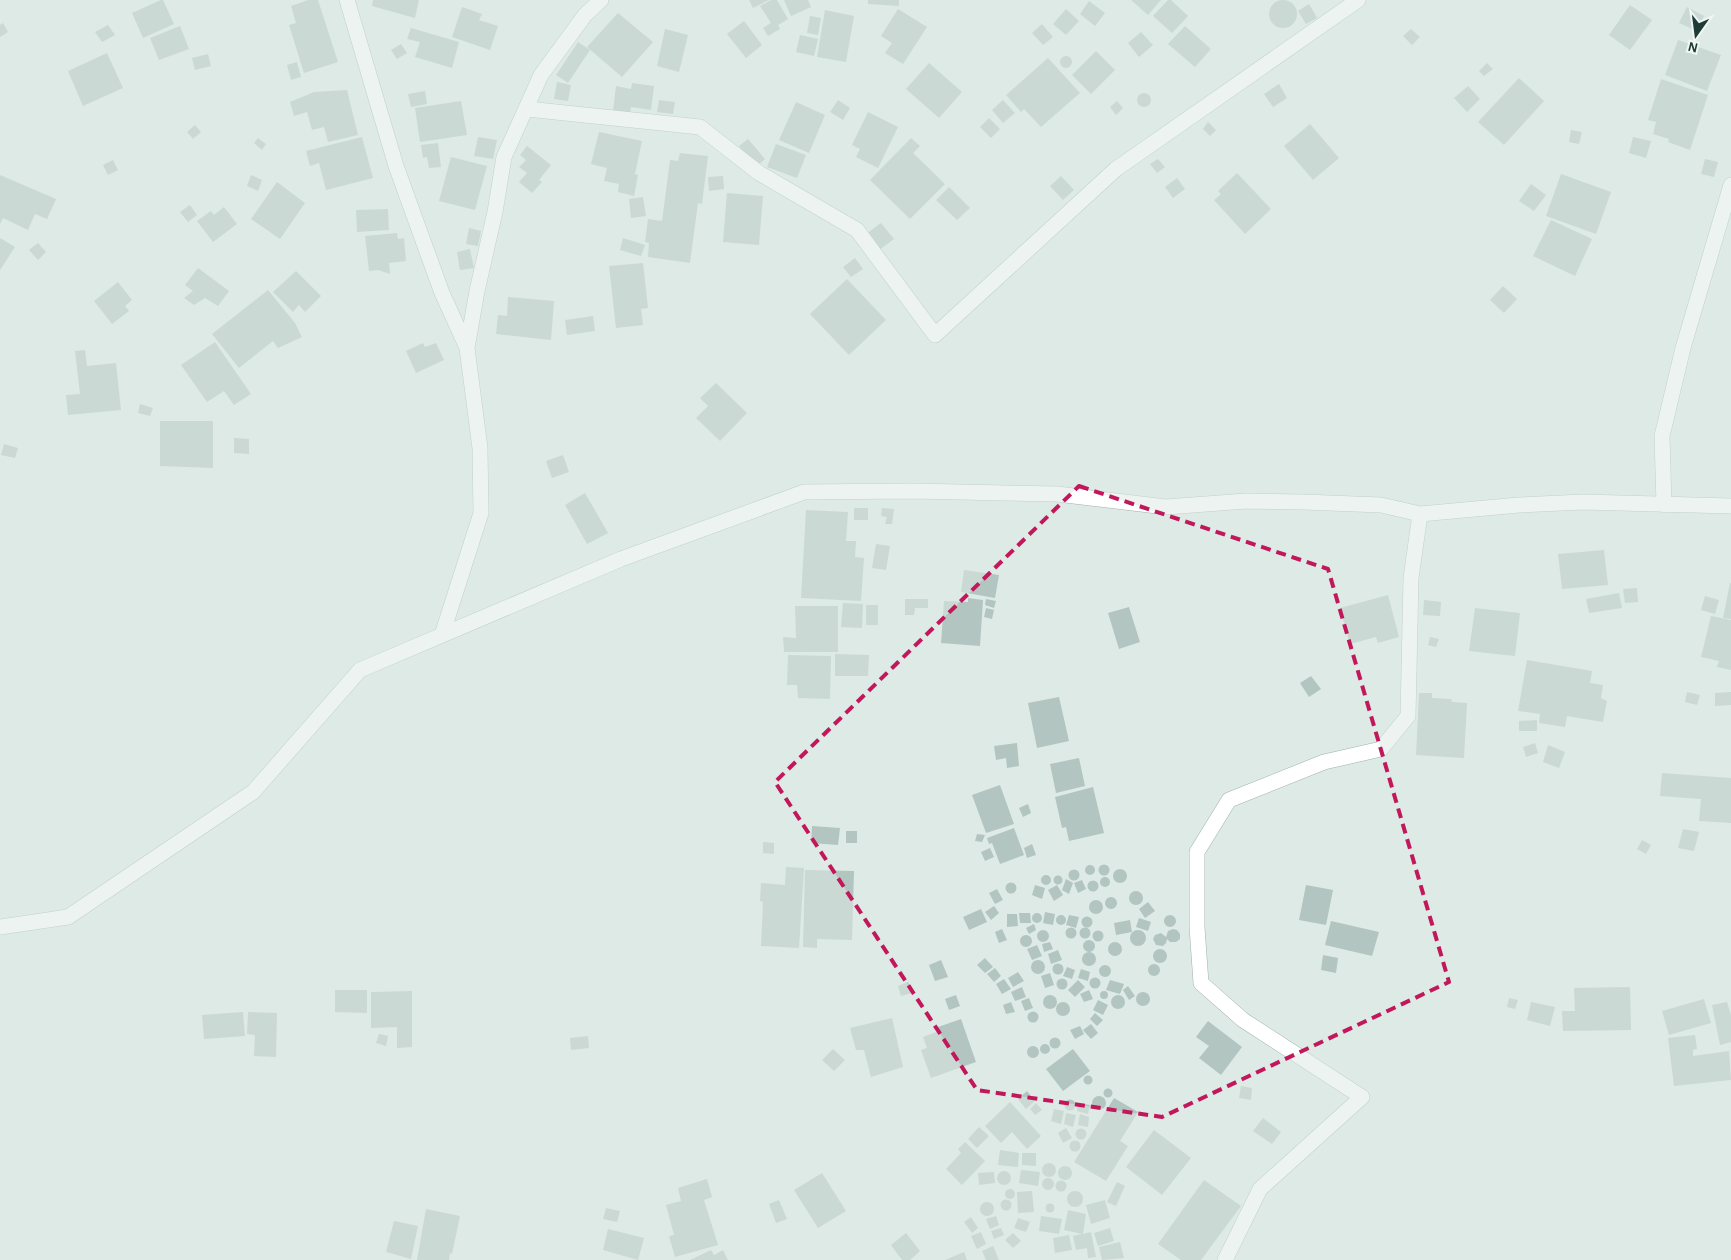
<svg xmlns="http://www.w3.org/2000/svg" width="1731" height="1260" viewBox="0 0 1731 1260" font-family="'Alegreya Sans',sans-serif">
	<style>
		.building { fill: #b3c5c0 }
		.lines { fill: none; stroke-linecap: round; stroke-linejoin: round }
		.street-casing { stroke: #a1b2ae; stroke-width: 16 }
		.street { stroke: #fff; stroke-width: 15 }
		.marked { fill: none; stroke: #c2185b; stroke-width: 4; stroke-dasharray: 10 6; stroke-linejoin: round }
	</style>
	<rect width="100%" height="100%" fill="#deeae6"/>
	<path class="building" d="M161 0H163L174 24 143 38 132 13Z
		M308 0H318L338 62 304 73 289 25 296 23 291 6Z
		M373 0H419L415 18 372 6Z
		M749 0H769L753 8Z
		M771 0H777L788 19 778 25 780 29 768 36 763 28 771 23 760 6Z
		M784 0H808L811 7 791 16Z
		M868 0H899V6L868 4Z
		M1131 0H1161L1148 15Z
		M1168 0H1171L1188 16 1172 33 1153 16Z
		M1269 14a14 14 0 1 1 28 0a14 14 0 1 1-28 0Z
		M1089 1 1105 13 1095 26 1080 14Z
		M1309 4 1317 18 1306 24 1298 11Z
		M1630 5 1652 20 1630 50 1609 35Z
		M462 7 482 14 479 20 498 26 490 50 452 37Z
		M1687 7 1704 16 1697 31 1679 23Z
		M898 9 927 27 903 64 885 53 892 43 881 36Z
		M1066 9 1079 21 1066 35 1053 24Z
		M825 10 854 16 846 62 817 57Z
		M618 13 653 42 622 77 587 47Z
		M810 16 821 18 818 35 807 33Z
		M744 21 762 45 746 58 727 34Z
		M3 23 8 32 0 37V25Z
		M1042 24 1053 37 1043 45 1032 33Z
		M108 25 115 35 102 42 95 32Z
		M180 26 189 49 159 60 150 38Z
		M1185 26 1211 49 1195 67 1168 44Z
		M411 28 459 42 452 68 415 57 420 42 407 39Z
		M665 29 688 35 679 72 657 66Z
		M1411 29 1420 37 1412 45 1403 36Z
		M1141 32 1153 45 1139 57 1128 43Z
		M800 35 818 39 814 56 796 52Z
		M1678 40 1721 55 1707 91 1665 75Z
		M578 42 590 50 568 83 556 75Z
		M401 44 407 53 397 59 391 50Z
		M1096 51 1115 70 1091 94 1072 75Z
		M107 53 123 88 83 106 68 71Z
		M208 54 211 66 195 70 192 58Z
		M1060 62a6 6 0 1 1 12 0a6 6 0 1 1-12 0Z
		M1048 58 1080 93 1041 127 1024 109 1021 112 1006 95Z
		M297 62 301 77 291 80 287 65Z
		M929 63 962 92 939 118 906 89Z
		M1487 63 1493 69 1484 76 1479 71Z
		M1519 78 1544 101 1504 145 1478 122Z
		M1661 79 1708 95 1690 150 1668 142 1669 139 1653 134 1656 122 1648 120Z
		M557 82 571 85 568 101 554 99Z
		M632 83 654 86 651 110 631 107 630 113 613 111 616 86 631 89Z
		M1279 84 1287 98 1273 107 1264 94Z
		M1468 86 1480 99 1467 112 1454 98Z
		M347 90 358 135 328 142 324 127 312 130 307 112 294 116 290 102 314 92Z
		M425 91 427 104 411 107 408 94Z
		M1137 100a7 7 0 1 1 14 0a7 7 0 1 1-14 0Z
		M659 100 675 102 673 114 657 112Z
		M838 100 850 108 843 120 830 112Z
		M1003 100 1015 113 1003 123 992 110Z
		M461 101 467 135 420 142 415 108Z
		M1117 101 1123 108 1116 115 1110 107Z
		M796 102 825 115 809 153 779 140Z
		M868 112 898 127 878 168 856 157 860 149 852 145Z
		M989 118 1000 129 991 138 980 127Z
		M1208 122 1216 130 1210 136 1203 129Z
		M1310 124 1339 158 1313 180 1284 146Z
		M195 125 201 132 193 139 187 132Z
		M1571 130 1582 132 1579 144 1569 142Z
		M599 132 642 141 635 174 638 175 634 196 618 192 619 184 604 181 607 168 591 164Z
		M362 137 373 178 326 190 319 163 310 166 306 151Z
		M478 137 497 140 493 159 474 156Z
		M1633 137 1651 141 1646 158 1629 153Z
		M258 138 266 144 262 150 254 143Z
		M911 138 920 146 913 153 945 184 910 219 870 180Z
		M748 139 765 159 756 167 739 146Z
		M438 143 441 167 429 168 427 157 423 158 421 145Z
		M776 144 806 155 797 178 767 167Z
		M527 146 551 165 539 180 542 182 532 193 519 182 527 173 519 167 526 160 520 155Z
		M680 153 708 156 702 204 698 203 690 263 648 257 649 243 645 242 648 219 662 221 670 160 678 161Z
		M451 157 487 166 475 210 439 201Z
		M1158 159 1165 167 1157 173 1150 164Z
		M1705 159 1718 162 1714 177 1701 174Z
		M113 160 118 170 108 175 103 165Z
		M1237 173 1271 209 1245 234 1214 200 1221 194 1218 191Z
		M1561 174 1611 192 1596 234 1546 216Z
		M0 175 56 199 47 219 35 214 28 230 3 218 0 224Z
		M251 175 262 180 258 191 247 186Z
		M723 176 724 189 709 191 708 177Z
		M1061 176 1074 190 1063 200 1050 186Z
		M1177 178 1185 189 1173 198 1165 187Z
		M277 182 305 203 280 239 251 219Z
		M1531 184 1546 195 1534 211 1519 201Z
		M949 187 970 208 957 220 936 200Z
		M727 193 763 196 759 245 723 242Z
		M643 197 646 216 631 218 629 199Z
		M190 205 197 215 188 222 180 212Z
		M224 207 237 224 213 242 197 221 211 211 214 215Z
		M388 209 389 230 357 232 356 210Z
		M1551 220 1592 239 1575 276 1533 256Z
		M881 223 894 239 879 250 866 234Z
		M469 228 481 231 478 246 466 244Z
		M397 233 398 239 404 238 406 261 389 263 390 274 378 270 369 271 365 236Z
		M0 238 15 247 0 270Z
		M623 238 645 245 641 256 620 250Z
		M38 243 46 252 38 260 29 250Z
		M470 249 474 268 460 270 457 252Z
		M855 258 863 269 851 277 843 267Z
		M643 263 648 308 641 309 643 325 616 328 609 266Z
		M198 268 229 291 218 306 205 298 194 305 184 298 193 291 185 285Z
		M296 271 321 296 305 312 299 305 293 312 273 292Z
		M847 279 886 320 849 355 810 314Z
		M118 282 132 300 125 306 129 311 112 324 94 301Z
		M1503 286 1517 299 1504 313 1490 300Z
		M268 290 295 323 302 337 278 348 273 341 239 368 212 334Z
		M508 297 554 301 551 340 496 334 498 315 507 316Z
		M593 316 595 331 567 335 565 320Z
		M215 342 251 394 234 405 224 391 207 402 181 365Z
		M423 343 425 347 436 343 444 360 416 373 406 351Z
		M85 350 87 366 116 363 121 410 68 415 66 395 80 394 75 351Z
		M716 383 747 413 720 441 696 418 708 406 700 398Z
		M140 404 153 408 150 416 138 413Z
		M160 421H213V468L160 466Z
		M234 438 249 439V454L234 453Z
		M4 444 18 448 15 458 1 455Z
		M563 455 569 472 552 478 546 461Z
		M585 493 608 533 587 544 565 505Z
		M854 508H868V520H854Z
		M882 508 894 509 892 524H885L887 517 881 516Z
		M806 510 848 512 846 541H856L855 557 864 558 861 601 801 598Z
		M876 544 890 546 886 570 872 568Z
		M1604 550 1608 585 1562 589 1558 554Z
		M964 570 999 575 995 598 961 592Z
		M1730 583H1731V619L1723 618Z
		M1637 588 1638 602 1625 603 1623 589Z
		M1619 593 1622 608 1589 613 1586 599Z
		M1388 595 1399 637 1378 643 1376 637 1350 644 1340 608Z
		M1705 596 1719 600 1715 614 1701 610Z
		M968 598 983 600 980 646 941 643 944 601 968 602Z
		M905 599H928V608H915L914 615H905Z
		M986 599 996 601 994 608 985 605Z
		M1424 600 1441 602 1440 616 1423 615Z
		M843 603 863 604 862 628 841 627Z
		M866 605H878V625H866Z
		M795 606H838V652H784L783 637 796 638Z
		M1129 607 1140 642 1119 649 1108 613Z
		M986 608 994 610 992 619 984 617Z
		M1475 608 1520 613 1515 656 1469 651Z
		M1711 616 1731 620V670L1717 667 1719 661 1701 657Z
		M1430 637 1439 639 1436 647 1428 645Z
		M835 654 869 655 868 676H835Z
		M788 655 831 656 830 699 798 698 797 685H787Z
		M1527 660 1592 671 1590 683 1603 685 1601 698 1607 701 1603 722 1567 716 1565 727 1539 723 1540 714 1518 711Z
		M1311 676 1321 689 1309 697 1300 683Z
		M1687 692 1700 695 1697 705 1685 702Z
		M1731 692V705L1715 706V693Z
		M1419 693H1432V698L1451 699 1452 702 1467 703 1464 758 1416 755Z
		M1059 697 1069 741 1037 748 1028 703Z
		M1537 720V731H1519V721Z
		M1017 743 1019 766 1007 768 1006 758 996 760 994 746Z
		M1535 743 1538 753 1526 757 1523 747Z
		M1548 745 1565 752 1559 768 1543 762Z
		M1079 758 1085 786 1056 793 1050 764Z
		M1662 773 1731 778V823L1699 821 1701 799 1660 796Z
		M1000 785 1014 824 986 833 972 795Z
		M1093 787 1104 833 1069 841 1066 827 1062 828 1055 797Z
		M1028 804 1031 813 1023 817 1019 808Z
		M812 826 840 828 838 845 811 843Z
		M1014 828 1024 855 1000 864 992 843 989 844 987 838Z
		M1683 829 1699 832 1694 851 1678 848Z
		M846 831H857V843H846Z
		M977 834 985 835 982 842 975 841Z
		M1642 840 1651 845 1646 854 1637 849Z
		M763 842 774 843V854L763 853Z
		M1032 844 1036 855 1027 858 1024 848Z
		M990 848 994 857 985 861 981 852Z
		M1098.5 870a5.5 5.5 0 1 1 11 0a5.5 5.5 0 1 1-11 0Z
		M1085 870a5 5 0 1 1 10 0a5 5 0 1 1-10 0Z
		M786 867 804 868 799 948 761 946 763 902 760 901 761 883 785 885Z
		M1113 876a7 7 0 1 1 14 0a7 7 0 1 1-14 0Z
		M1068.5 875a5.5 5.5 0 1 1 11 0a5.5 5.5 0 1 1-11 0Z
		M805 870 854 871 852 940 817 939V948L803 947Z
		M1041 880a5 5 0 1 1 10 0a5 5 0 1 1-10 0Z
		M1053.5 880a4.5 4.5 0 1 1 9 0a4.5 4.5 0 1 1-9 0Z
		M1100 882a5 5 0 1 1 10 0a5 5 0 1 1-10 0Z
		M1066 879 1073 883 1069 894 1062 890Z
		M1082 880 1086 889 1078 893 1074 883Z
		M1087.5 886a5.5 5.5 0 1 1 11 0a5.5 5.5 0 1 1-11 0Z
		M1005.5 888a5.5 5.5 0 1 1 11 0a5.5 5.5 0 1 1-11 0Z
		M1035 885 1045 888 1042 899 1032 895Z
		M1057 885 1063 895 1054 901 1048 890Z
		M1306 885 1333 890 1326 925 1299 920Z
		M997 889 1003 900 995 904 989 893Z
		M1129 898a7 7 0 1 1 14 0a7 7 0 1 1-14 0Z
		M1105 903a6 6 0 1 1 12 0a6 6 0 1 1-12 0Z
		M1089 907a7 7 0 1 1 14 0a7 7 0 1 1-14 0Z
		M1148 902 1155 911 1145 918 1139 909Z
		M994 906 999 913 991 920 985 912Z
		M981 909 987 922 969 930 963 917Z
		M1045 912 1055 914 1053 925 1043 923Z
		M1032 918a5 5 0 1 1 10 0a5 5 0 1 1-10 0Z
		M1019 913H1030L1031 923H1020Z
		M1007 914H1017L1018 926 1007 927Z
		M1164 921a6 6 0 1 1 12 0a6 6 0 1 1-12 0Z
		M1069 915 1079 917 1076 928 1066 925Z
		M1056 920a5 5 0 1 1 10 0a5 5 0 1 1-10 0Z
		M1081.5 922a5.5 5.5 0 1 1 11 0a5.5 5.5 0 1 1-11 0Z
		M1139 918 1151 922 1148 931 1136 927Z
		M1130 920 1132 932 1116 935 1114 923Z
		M1331 921 1379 932 1372 956 1325 945Z
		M1034 924 1036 930 1029 934 1026 928Z
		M1065.5 933a5.5 5.5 0 1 1 11 0a5.5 5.5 0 1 1-11 0Z
		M1079.5 933a5.5 5.5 0 1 1 11 0a5.5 5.5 0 1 1-11 0Z
		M1002 929 1007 940 999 943 995 932Z
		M1173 929 1177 930 1180 934V939L1176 942H1170L1167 939 1166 943 1163 946 1156 945 1153 939 1155 935 1161 933 1166 937 1168 931Z
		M1037 936a6 6 0 1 1 12 0a6 6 0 1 1-12 0Z
		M1130 938a8 8 0 1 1 16 0a8 8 0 1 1-16 0Z
		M1092.5 936a5.5 5.5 0 1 1 11 0a5.5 5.5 0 1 1-11 0Z
		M1020 941a6 6 0 1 1 12 0a6 6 0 1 1-12 0Z
		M1083 946a6 6 0 1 1 12 0a6 6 0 1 1-12 0Z
		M1108 949a7 7 0 1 1 14 0a7 7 0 1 1-14 0Z
		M1050 942 1053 949 1044 952 1042 944Z
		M1037 945 1042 956 1032 960 1027 949Z
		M1153 956a7 7 0 1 1 14 0a7 7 0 1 1-14 0Z
		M1058 950 1062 960 1051 964 1048 954Z
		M1082 959a7 7 0 1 1 14 0a7 7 0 1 1-14 0Z
		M1323 955 1338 958 1336 973 1321 970Z
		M985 958 993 967 985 973 977 965Z
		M941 960 948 977 935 981 929 965Z
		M1031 967a7 7 0 1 1 14 0a7 7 0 1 1-14 0Z
		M1052.5 969a5.5 5.5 0 1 1 11 0a5.5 5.5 0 1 1-11 0Z
		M1148 970a6 6 0 1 1 12 0a6 6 0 1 1-12 0Z
		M1099 971a6 6 0 1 1 12 0a6 6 0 1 1-12 0Z
		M1067 967 1075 970 1072 979 1063 976Z
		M995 968 1001 976 994 982 987 974Z
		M1081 969 1090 972 1088 981 1078 978Z
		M1018 972 1024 981 1013 987 1008 978Z
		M1050 973 1054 985 1045 988 1041 976Z
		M1089.5 983a5.5 5.5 0 1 1 11 0a5.5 5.5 0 1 1-11 0Z
		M1056.5 984a5.5 5.5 0 1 1 11 0a5.5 5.5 0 1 1-11 0Z
		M1004 979 1011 989 1002 994 996 984Z
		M1078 980 1085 987 1075 997 1068 990Z
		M1110 980 1124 984 1120 994 1106 990Z
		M908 982 912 993 901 996 898 986Z
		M1128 986 1135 996 1129 1000 1123 990Z
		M1022 987 1026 997 1015 1001 1011 992Z
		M1630 987 1631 1030 1563 1031 1562 1011H1575L1574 988Z
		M335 990H367V1013L335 1012Z
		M1089 990 1093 999 1084 1002 1080 994Z
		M1100 995a4 4 0 1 1 8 0a4 4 0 1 1-8 0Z
		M412 991V1047L397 1048V1027L371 1028V992Z
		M1136 999a7 7 0 1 1 14 0a7 7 0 1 1-14 0Z
		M1111 1002a7 7 0 1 1 14 0a7 7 0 1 1-14 0Z
		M956 995 960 1006 949 1010 945 999Z
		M1043 1002a7 7 0 1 1 14 0a7 7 0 1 1-14 0Z
		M1029 998 1033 1008 1025 1011 1021 1001Z
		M1509 998 1518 1000 1515 1009 1507 1007Z
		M1704 999 1711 1023 1669 1035 1662 1011Z
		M1098 1000 1108 1005 1103 1015 1093 1010Z
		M1011 1002 1015 1012 1006 1014 1003 1005Z
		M1531 1002 1555 1007 1550 1026 1527 1020Z
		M1727 1002 1731 1015V1042L1720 1045 1712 1005Z
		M1056 1009a7 7 0 1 1 14 0a7 7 0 1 1-14 0Z
		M1027.5 1017a5.5 5.5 0 1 1 11 0a5.5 5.5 0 1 1-11 0Z
		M243 1012 245 1036 204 1039 202 1015Z
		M248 1012 277 1013 276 1057 254 1056 255 1035 247 1034Z
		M1095 1013 1103 1020 1097 1026 1090 1019Z
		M892 1018 903 1067 871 1077 864 1050H856L850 1028Z
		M961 1019 976 1062 931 1078 921 1050 927 1048 923 1037 939 1031 938 1027Z
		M1208 1021 1242 1047 1221 1075 1199 1058 1209 1046 1196 1037Z
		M1091 1024 1098 1033 1091 1039 1083 1030Z
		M1080 1026 1084 1034 1075 1039 1070 1030Z
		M379 1034 388 1036 386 1046 376 1043Z
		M1695 1035 1697 1049 1693 1050V1056L1729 1051 1731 1080 1674 1086 1668 1038Z
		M588 1036 589 1048 571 1050 570 1038Z
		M1049.5 1043a5.5 5.5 0 1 1 11 0a5.5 5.5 0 1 1-11 0Z
		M1040 1049a5 5 0 1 1 10 0a5 5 0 1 1-10 0Z
		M1027 1052a6 6 0 1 1 12 0a6 6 0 1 1-12 0Z
		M833 1049 845 1060 834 1071 822 1060Z
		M1073 1049 1090 1071 1063 1091 1046 1069Z
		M1083.5 1080a4.5 4.5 0 1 1 9 0a4.5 4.5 0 1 1-9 0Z
		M1241 1086 1252 1088 1251 1100 1239 1098Z
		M1103.5 1093a4.5 4.5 0 1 1 9 0a4.5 4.5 0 1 1-9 0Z
		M1027 1091 1035 1101 1026 1109 1018 1099Z
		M1092 1103a7 7 0 1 1 14 0a7 7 0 1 1-14 0Z
		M1114 1098 1138 1112 1120 1141 1128 1146 1106 1181 1074 1162Z
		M1064.5 1105a5.5 5.5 0 1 1 11 0a5.5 5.5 0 1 1-11 0Z
		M1010 1102 1041 1136 1027 1149 1012 1132 1001 1143 985 1126Z
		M1036 1103 1042 1110 1035 1115 1030 1109Z
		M1078 1103 1090 1105 1088 1114 1077 1111Z
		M1054 1109 1064 1111 1061 1124 1051 1121Z
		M1066 1113 1076 1115 1073 1127 1064 1124Z
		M1080 1114 1089 1117 1088 1127 1078 1125Z
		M1263 1118 1281 1132 1272 1144 1253 1131Z
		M979 1127 989 1136 977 1148 968 1139Z
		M1066 1128 1072 1138 1063 1143 1058 1133Z
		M1075.5 1134a5.5 5.5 0 1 1 11 0a5.5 5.5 0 1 1-11 0Z
		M1154 1130 1191 1158 1162 1195 1126 1167Z
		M1069.5 1146a5.5 5.5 0 1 1 11 0a5.5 5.5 0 1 1-11 0Z
		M965 1142 985 1161 962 1185 946 1169 961 1153 958 1149Z
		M1000 1150 1019 1153 1018 1167 998 1165Z
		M1022 1153H1036V1166L1022 1165Z
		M1042 1170a7 7 0 1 1 14 0a7 7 0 1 1-14 0Z
		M1058 1173a7 7 0 1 1 14 0a7 7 0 1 1-14 0Z
		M1021 1170 1040 1172 1038 1186 1019 1183Z
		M997 1178a7 7 0 1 1 14 0a7 7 0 1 1-14 0Z
		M994 1172 995 1183 979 1185 978 1173Z
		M822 1173 846 1211 818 1228 794 1190Z
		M1042 1184a6 6 0 1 1 12 0a6 6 0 1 1-12 0Z
		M707 1179 712 1197 704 1200 718 1245 675 1257 669 1236 674 1235 666 1205 681 1201 678 1188Z
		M1204 1180 1241 1206 1201 1260H1181L1158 1244Z
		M1055.5 1186a5.5 5.5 0 1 1 11 0a5.5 5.5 0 1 1-11 0Z
		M1117 1182 1125 1186 1116 1206 1107 1202Z
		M1005 1194a5 5 0 1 1 10 0a5 5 0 1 1-10 0Z
		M1032 1191 1034 1212 1018 1213 1017 1192Z
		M1067 1199a8 8 0 1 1 16 0a8 8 0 1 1-16 0Z
		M1000.5 1205a5.5 5.5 0 1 1 11 0a5.5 5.5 0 1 1-11 0Z
		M779 1200 787 1219 776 1223 769 1204Z
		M1105 1200 1110 1218 1091 1224 1086 1205Z
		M980 1209a7 7 0 1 1 14 0a7 7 0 1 1-14 0Z
		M1045.5 1208a4.5 4.5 0 1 1 9 0a4.5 4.5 0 1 1-9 0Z
		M606 1208 620 1211 617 1222 603 1219Z
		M426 1209 460 1216 452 1254 450 1253 449 1260H417Z
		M1068 1210 1086 1214 1083 1234 1091 1232 1096 1257 1088 1258 1087 1248 1076 1250 1073 1236 1082 1234 1064 1230Z
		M996 1216 999 1225 990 1229 986 1219Z
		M1041 1216 1062 1219 1059 1234 1039 1231Z
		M971 1217 978 1228 972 1233 964 1222Z
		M1018 1218 1030 1222 1026 1232 1014 1228Z
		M394 1221 418 1226 411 1259 386 1252Z
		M1001 1228 1004 1235 994 1239 991 1231Z
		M1110 1228 1114 1241 1098 1246 1094 1233Z
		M608 1229 644 1238 638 1260 603 1250Z
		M981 1232 986 1244 977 1249 971 1236Z
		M906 1233 920 1251 910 1260H902L891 1245Z
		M1013 1233 1021 1241 1013 1248 1005 1240Z
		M1069 1235 1072 1250 1055 1253 1053 1238Z
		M1120 1242 1124 1258 1102 1260 1099 1247Z
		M993 1246 999 1260H986L982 1251Z
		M711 1250 714 1255 723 1250 728 1260H690Z
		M964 1252 967 1260H945Z"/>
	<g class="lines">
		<g class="street-casing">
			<path id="street" d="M347 0 396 166 442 293 467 348 480 448 481 513 442 635
				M527 109 700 127 759 173 857 230 935 335 1116 169 1358 0
				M467 348 477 291 495 212 504 157 541 75 585 15 601 0
				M1664 505 1662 436 1683 348 1731 185
				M0 927 68 917 253 792 360 670 621 559 804 492 912 491 1057 494 1166 507 1246 501 1303 502 1381 505 1420 514 1519 505 1583 502 1731 506
				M1225 1260 1260 1189 1362 1097 1243 1020 1201 983 1197 927V852L1229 800 1324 762 1381 749 1408 716 1411 578 1420 514"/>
		</g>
		<use href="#street" class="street"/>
	</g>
	<path d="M0 0H1731V1260H0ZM1079 486 1328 569 1449 982 1162 1117 977 1090 775 782Z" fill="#deeae6" fill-opacity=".55" fill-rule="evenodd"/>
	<path class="marked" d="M1079 486 1328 569 1449 982 1162 1117 977 1090 775 782Z"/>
	<g transform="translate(1696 35) rotate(194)" stroke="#eef7f4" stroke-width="4" paint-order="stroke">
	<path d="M0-4L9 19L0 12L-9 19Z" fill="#1f3b36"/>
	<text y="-8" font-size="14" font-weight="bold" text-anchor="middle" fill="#1f3b36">N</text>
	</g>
</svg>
